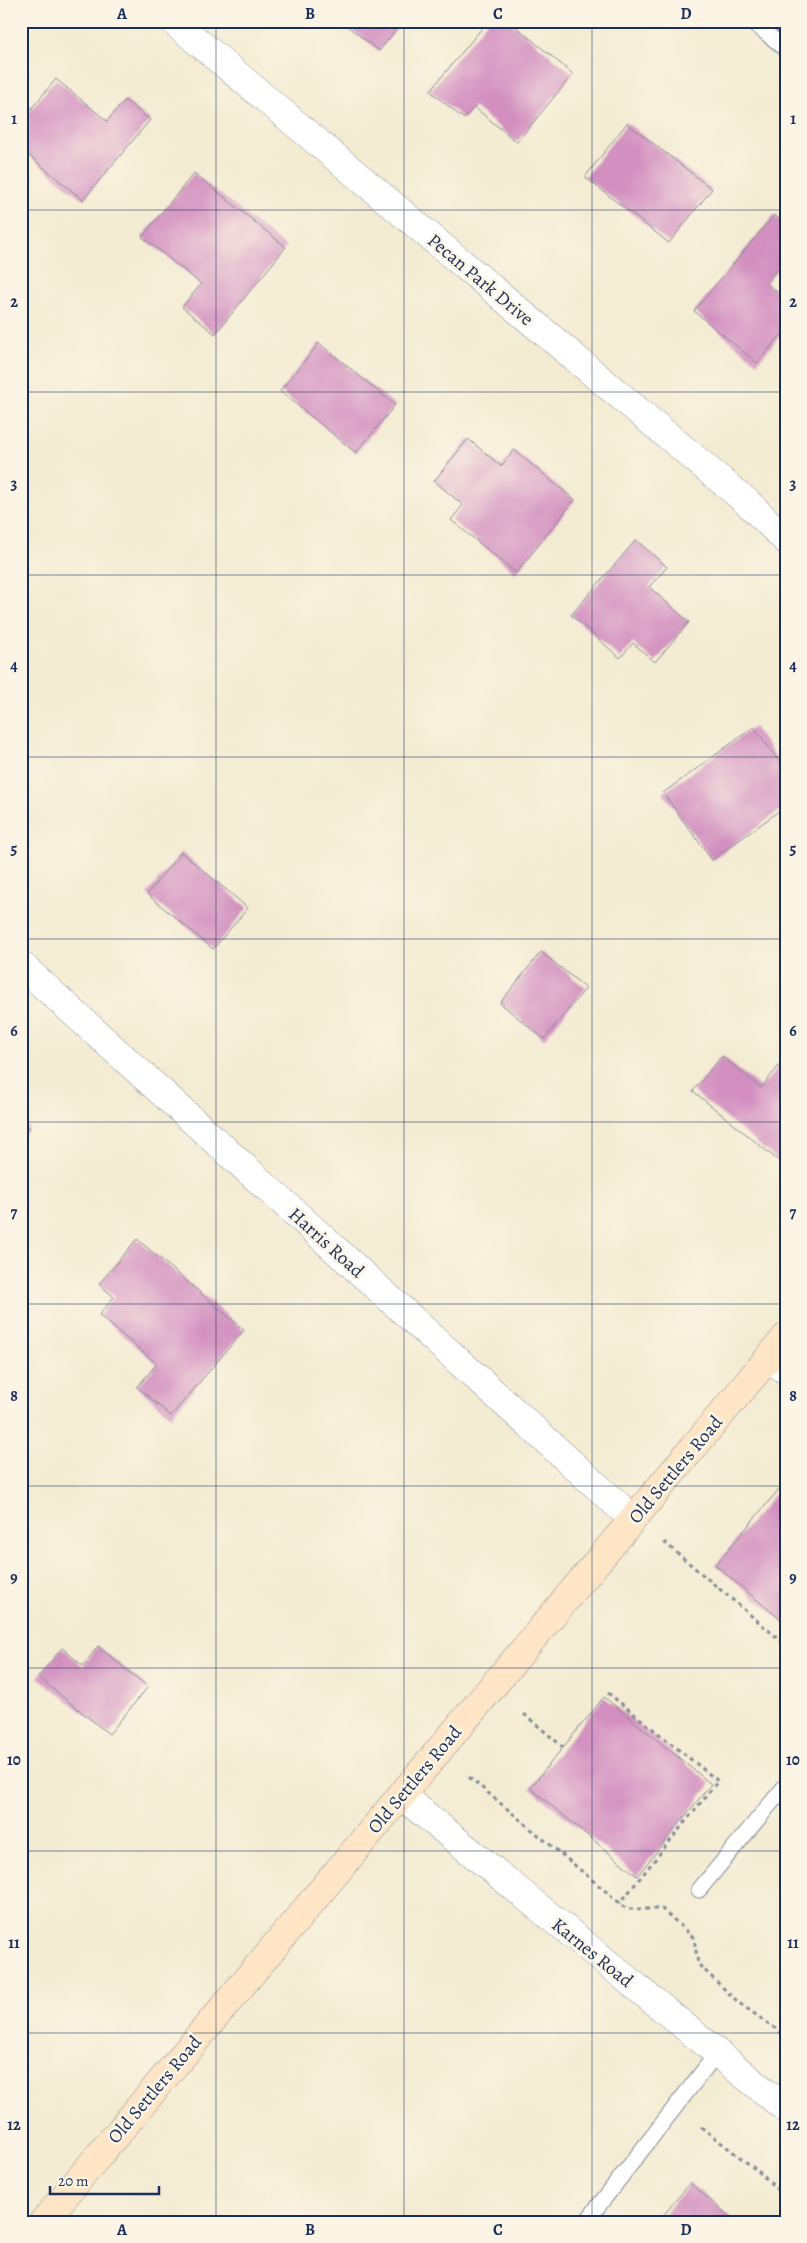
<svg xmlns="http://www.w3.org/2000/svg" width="807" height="2243" viewBox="0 0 807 2243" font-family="Alegreya,serif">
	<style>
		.building { fill: #d28fc0 }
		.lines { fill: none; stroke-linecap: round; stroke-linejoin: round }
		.service-casing { stroke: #878d98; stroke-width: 17 }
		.minor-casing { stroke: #878d98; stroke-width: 29 }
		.secondary-casing { stroke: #878d98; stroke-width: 29 }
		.path { stroke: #878d98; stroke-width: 3; stroke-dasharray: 4 4; stroke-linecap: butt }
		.service { stroke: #fff; stroke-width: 15 }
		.minor { stroke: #fff; stroke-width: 28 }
		.secondary { stroke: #fde5c5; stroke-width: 28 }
		.grid { fill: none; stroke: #1b2f5e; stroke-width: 1; stroke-opacity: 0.55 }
		.labels { text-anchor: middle; stroke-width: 5; stroke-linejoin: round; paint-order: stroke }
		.street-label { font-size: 19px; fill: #1b2f5e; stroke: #fcf5e5 }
		.neatline { fill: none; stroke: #1b2f5e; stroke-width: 2 }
		.grid-label { font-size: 16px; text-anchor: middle; font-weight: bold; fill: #1b2f5e }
	</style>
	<rect width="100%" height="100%" fill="#fcf5e5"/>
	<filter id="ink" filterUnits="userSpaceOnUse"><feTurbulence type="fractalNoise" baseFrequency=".02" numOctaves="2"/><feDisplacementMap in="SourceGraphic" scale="10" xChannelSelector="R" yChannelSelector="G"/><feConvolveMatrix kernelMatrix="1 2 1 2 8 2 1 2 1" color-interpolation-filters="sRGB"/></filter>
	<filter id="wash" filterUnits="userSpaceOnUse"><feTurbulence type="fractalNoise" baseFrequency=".0096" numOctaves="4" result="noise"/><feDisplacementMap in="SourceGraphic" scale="20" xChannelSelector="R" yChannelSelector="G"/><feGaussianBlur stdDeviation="1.12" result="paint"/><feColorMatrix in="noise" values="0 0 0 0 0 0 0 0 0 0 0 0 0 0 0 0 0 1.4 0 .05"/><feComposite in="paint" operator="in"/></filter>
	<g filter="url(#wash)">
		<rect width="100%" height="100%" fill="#f3ebd2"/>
		<g id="blocks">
			<path class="building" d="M341 21H403L379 51Z
				M488 21H509L573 74 517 142 474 107 464 119 430 91Z
				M56 79 107 121 125 100 150 120 83 200 21 149V121Z
				M627 123 712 189 669 243 585 177Z
				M194 173 286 247 215 334 182 307 201 284 142 237Z
				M774 215 786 225V259L766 283 786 299V329L757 363 694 311Z
				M319 343 395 405 356 453 280 391Z
				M468 439 501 466 514 450 575 500 516 573 451 520 463 505 434 481Z
				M636 540 667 567 649 587 689 622 655 662 633 643 620 658 571 615Z
				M754 727 786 771V806L712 860 663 793Z
				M181 852 248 908 213 949 147 894Z
				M541 952 586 988 544 1039 500 1003Z
				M722 1056 761 1088 786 1057 785 1166 693 1091Z
				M21 1121 30 1128 21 1139Z
				M137 1239 244 1330 171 1416 137 1387 157 1364 99 1315 114 1297 99 1284Z
				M786 1481V1624L715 1565Z
				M98 1646 148 1687 109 1734 38 1677 62 1648 83 1666Z
				M604 1697 711 1784 637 1876 530 1788Z
				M690 2183 736 2222H658Z"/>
		</g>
	</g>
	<g filter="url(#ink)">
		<use href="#blocks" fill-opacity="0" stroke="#878d98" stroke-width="1"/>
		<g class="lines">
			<g class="service-casing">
				<path id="service" d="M751 21 786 49
					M765 1362 786 1379
					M699 1890 786 1785
					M586 2222 717 2053"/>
			</g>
			<g class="minor-casing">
				<path id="minor" d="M173 21 748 503 786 540
					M21 965 633 1519
					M401 1795 786 2109"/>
			</g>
			<g class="secondary-casing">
				<path id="secondary" d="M43 2222 786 1337"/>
			</g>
			<path class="path" d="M664 1542 786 1645
				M608 1693 718 1781 620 1903
				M524 1714 563 1747
				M469 1777 627 1909H662L694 1938 698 1964 739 2003 786 2036
				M701 2127 759 2172 786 2198"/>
			<use href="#service" class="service"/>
			<use href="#minor" class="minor"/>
			<use href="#secondary" class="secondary"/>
		</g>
	</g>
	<path class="grid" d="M216 21V2222M404 21V2222M592 21V2222M21 210H786M21 392H786M21 575H786M21 757H786M21 939H786M21 1122H786M21 1304H786M21 1486H786M21 1668H786M21 1851H786M21 2033H786"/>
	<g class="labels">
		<g class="street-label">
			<text transform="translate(481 279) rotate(40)" y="7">Pecan Park Drive</text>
			<text transform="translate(327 1242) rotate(42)" y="7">Harris Road</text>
			<text transform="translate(675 1469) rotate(-50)" y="7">Old Settlers Road</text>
			<text transform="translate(414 1779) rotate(-50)" y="7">Old Settlers Road</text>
			<text transform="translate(593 1952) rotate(39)" y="7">Karnes Road</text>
			<text transform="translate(154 2089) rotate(-50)" y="7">Old Settlers Road</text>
		</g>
	</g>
	<rect width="807" height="2243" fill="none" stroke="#fcf5e5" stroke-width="55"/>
	<path d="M50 2186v8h109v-8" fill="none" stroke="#1b2f5e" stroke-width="2.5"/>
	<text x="58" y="2186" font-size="15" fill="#1b2f5e" stroke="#fcf5e5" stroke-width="4" paint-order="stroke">20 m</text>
	<rect x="28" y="28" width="752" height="2188" class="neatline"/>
	<g class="grid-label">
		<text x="122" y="19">A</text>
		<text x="310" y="19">B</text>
		<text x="498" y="19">C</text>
		<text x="686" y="19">D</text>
		<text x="14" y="124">1</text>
		<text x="793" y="124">1</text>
		<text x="14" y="307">2</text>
		<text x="793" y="307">2</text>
		<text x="14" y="489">3</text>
		<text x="793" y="489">3</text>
		<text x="14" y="671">4</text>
		<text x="793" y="671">4</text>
		<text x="14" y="854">5</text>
		<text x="793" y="854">5</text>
		<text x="14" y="1036">6</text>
		<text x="793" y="1036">6</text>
		<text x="14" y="1218">7</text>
		<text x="793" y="1218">7</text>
		<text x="14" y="1401">8</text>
		<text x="793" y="1401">8</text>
		<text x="14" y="1583">9</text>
		<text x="793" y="1583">9</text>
		<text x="14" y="1765">10</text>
		<text x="793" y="1765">10</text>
		<text x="14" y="1948">11</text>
		<text x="793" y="1948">11</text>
		<text x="14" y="2130">12</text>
		<text x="793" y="2130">12</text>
		<text x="122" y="2235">A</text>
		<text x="310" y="2235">B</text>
		<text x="498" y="2235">C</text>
		<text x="686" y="2235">D</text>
	</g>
</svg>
